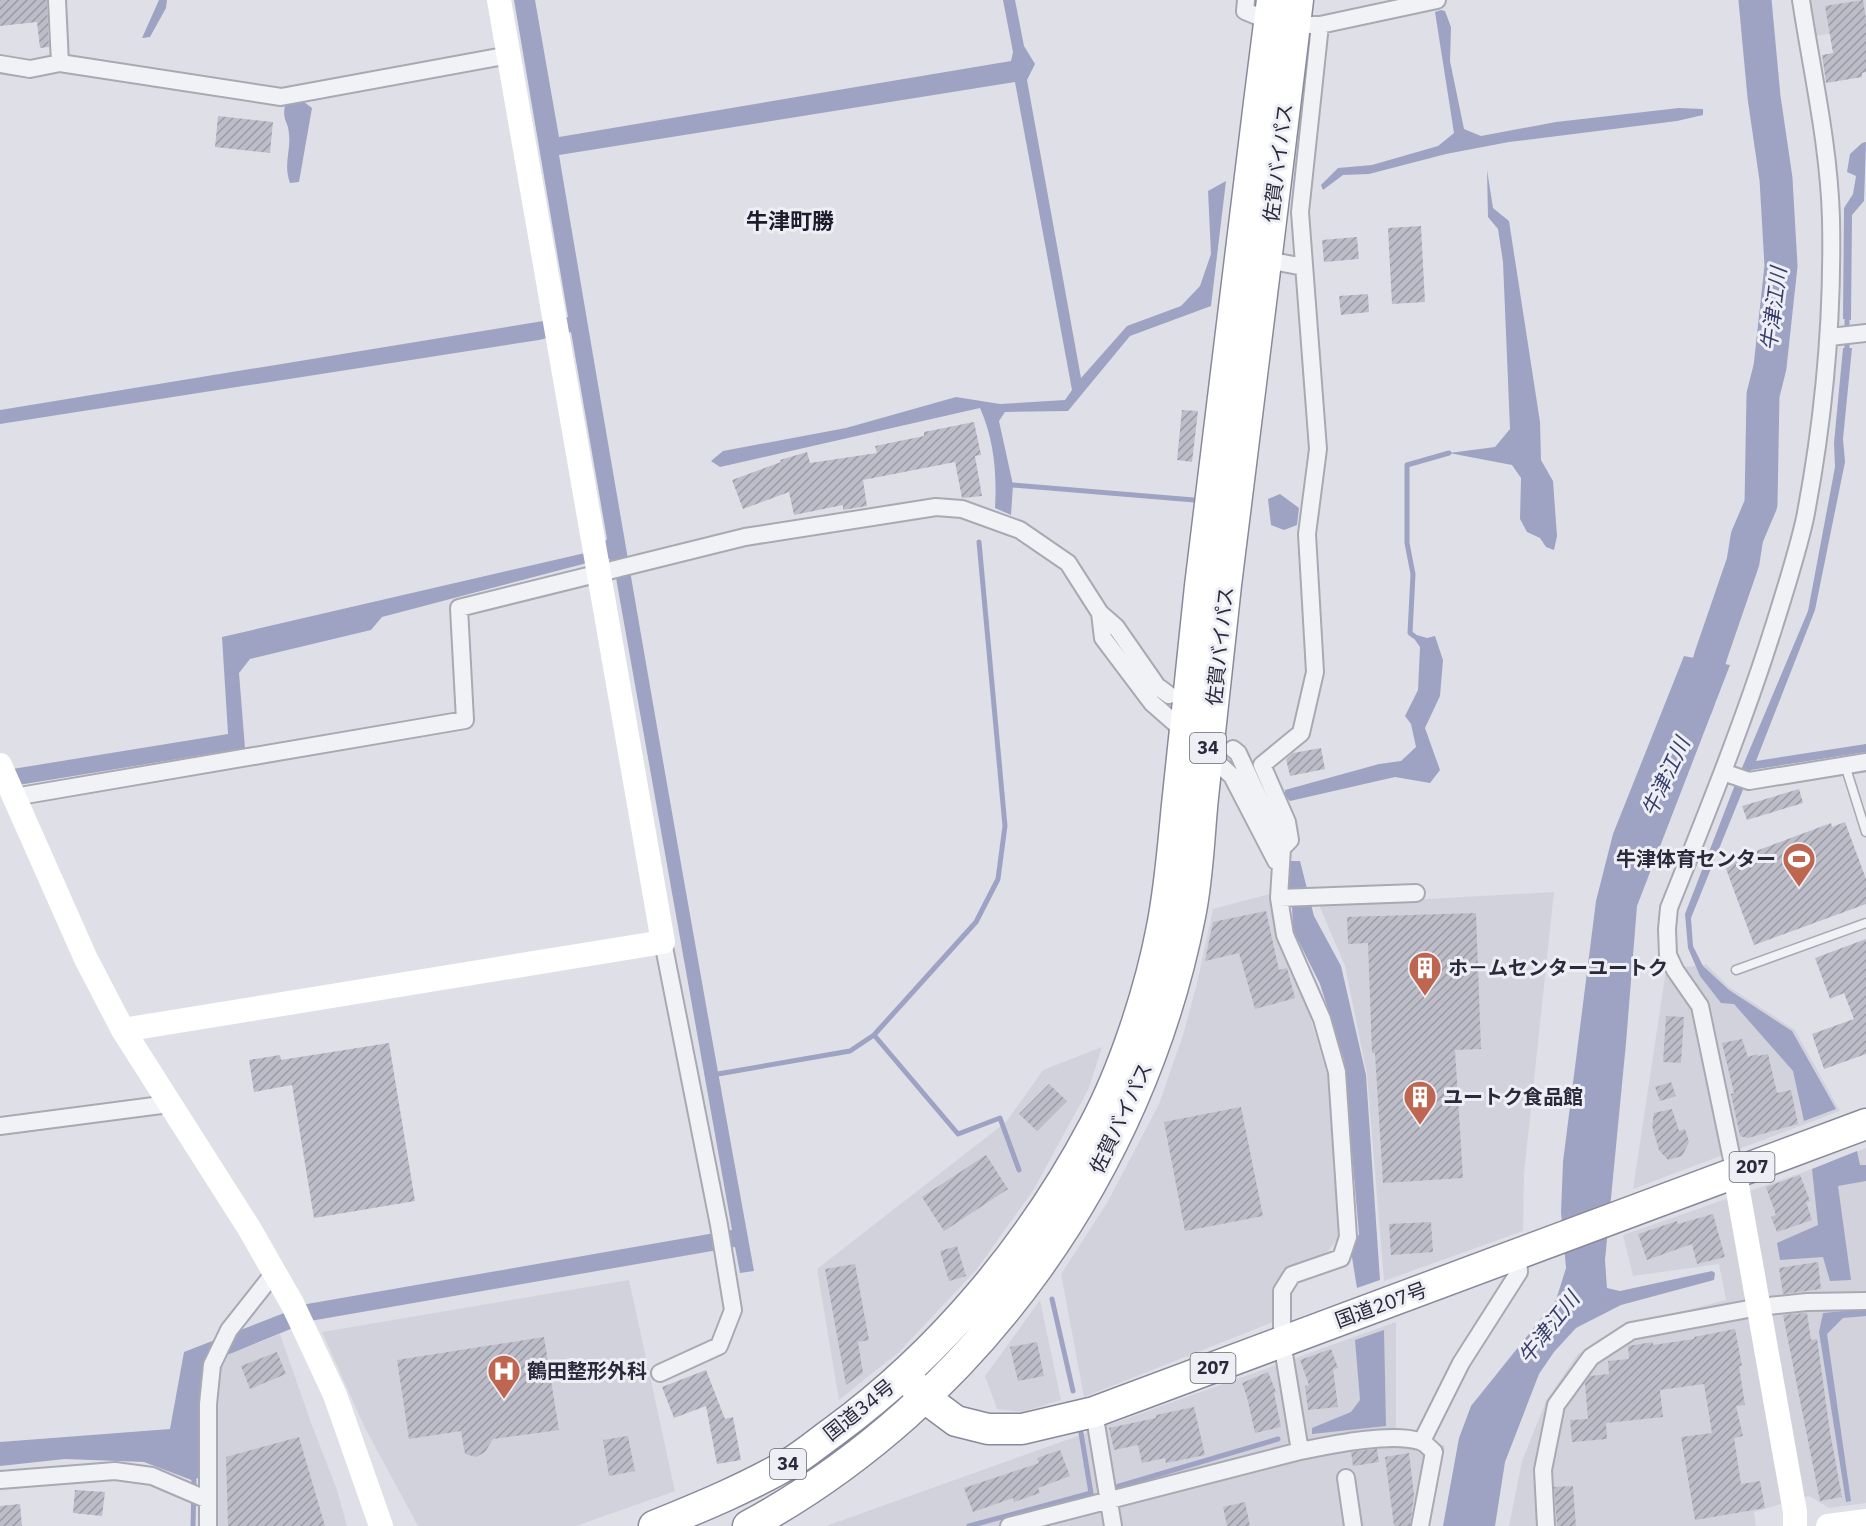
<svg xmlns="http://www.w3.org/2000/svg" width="1866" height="1526" viewBox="0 0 1866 1526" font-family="'IBM Plex Sans','Noto Sans JP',sans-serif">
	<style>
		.built { fill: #d2d2dc }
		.water { fill: #9ea3c3 }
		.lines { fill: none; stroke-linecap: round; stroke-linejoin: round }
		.stream { stroke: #9ea3c3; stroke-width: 5 }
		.river { stroke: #9ea3c3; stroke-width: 33 }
		.building { fill: url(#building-hatch) }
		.lane-casing { stroke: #a9a9b4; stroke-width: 11 }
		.street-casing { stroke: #a9a9b4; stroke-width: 20 }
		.highway-casing { stroke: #88899c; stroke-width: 33 }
		.lane { stroke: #f1f2f6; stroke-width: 8 }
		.street { stroke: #f1f2f6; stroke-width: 16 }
		.secondary { stroke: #fff; stroke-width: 24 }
		.highway { stroke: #fff; stroke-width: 30 }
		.labels { text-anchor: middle; stroke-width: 6; stroke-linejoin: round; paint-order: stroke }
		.shield { fill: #eeeff5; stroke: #656574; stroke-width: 1.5 }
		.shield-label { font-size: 18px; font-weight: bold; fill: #2a2a3c }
		.street-label { font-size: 20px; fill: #2a2a3c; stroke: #eeeff5 }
		.poi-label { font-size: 20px; font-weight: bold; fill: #2a2a3c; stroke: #eeeff5; text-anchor: start }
		.water-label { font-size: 21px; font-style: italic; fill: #383e6c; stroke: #eeeff5 }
		.quarter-label { font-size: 22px; font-weight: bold; fill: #1c1c2d; stroke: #eeeff5 }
	</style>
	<defs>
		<pattern id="building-hatch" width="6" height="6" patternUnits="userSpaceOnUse" patternTransform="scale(1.5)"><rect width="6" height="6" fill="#bdbdc9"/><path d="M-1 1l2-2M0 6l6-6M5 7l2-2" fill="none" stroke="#9a9aa4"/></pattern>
	</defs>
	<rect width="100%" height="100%" fill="#dfe0e7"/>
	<path class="built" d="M1807 0H1866V29L1814 36Z
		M1554 892 1524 1174 1523 1231 1384 1281 1367 1075 1345 966 1319 905Z
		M1269 894 1279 941 1310 1016 1329 1081 1339 1237 1327 1252 1290 1269 1276 1321 1084 1397 1061 1274 1107 1203 1159 1104 1183 1035 1197 983 1213 909Z
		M1706 964 1729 987 1795 1030 1840 1111 1633 1189 1666 970Z
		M1102 1047 1089 1088 1034 1189 977 1269 900 1351 839 1400 817 1269 1006 1122 1043 1070Z
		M1866 1148V1503L1829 1508 1809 1496 1754 1512 1756 1526H1509L1522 1461 1546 1401 1578 1354 1625 1326 1726 1300 1719 1264 1633 1276 1623 1235 1812 1169Z
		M629 1280 675 1491 576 1526H418L364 1426 322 1332Z
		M1040 1300 1061 1400 1022 1412 997 1409 985 1376Z
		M1396 1322V1432L1445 1446 1428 1526H826Z
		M280 1334 310 1420 337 1490 347 1526H199L200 1406 208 1363Z"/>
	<path class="water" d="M159 0H167L166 8 150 37 142 38Z
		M514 0H535L559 137 1011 61 1013 52 1003 0H1015L1024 46 1035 64 1027 80 1081 378 1127 326 1181 306 1200 286 1211 254 1208 191 1226 181 1211 306 1130 336 1068 411 1005 412 999 421 1013 485 1011 515 995 508C997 474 994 439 980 408L720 467 711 461 723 451 846 428 956 397 1000 404 1065 400 1072 390 1015 82 559 155C622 527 686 899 754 1271L740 1273 735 1247 310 1321 208 1363 200 1406V1476L194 1481 144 1462 65 1459 0 1466V1442L170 1429 184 1352 307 1304 732 1230 613 561 606 558 382 617 371 630 250 659 239 673 245 748 0 788V771L228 734 222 637 598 550 607 539 571 332 539 340 0 424V410L568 317Z
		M1441 10 1445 11 1451 27 1450 61 1464 129 1481 136 1556 122 1679 108 1703 109V115L1677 121 1509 142 1446 154 1369 174 1343 175 1323 190 1321 185 1338 168 1372 165 1438 146 1454 133 1435 12Z
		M304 102 312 108 299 182 290 183C283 164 291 152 289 134 288 120 282 122 285 105Z
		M1866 142 1864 201 1852 215 1851 320 1843 319 1844 208 1853 194 1856 176 1847 172 1850 154 1862 143Z
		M1487 170 1493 208 1509 221 1540 422 1541 460 1553 481 1557 536 1554 550 1546 547 1540 538 1527 532 1520 519 1521 478 1512 465 1449 453 1495 447 1510 429 1503 262 1498 229 1488 217Z
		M1843 348H1852L1843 439 1845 462 1815 610 1756 761 1866 744V752L1751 770 1691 918 1693 946 1703 966 1729 990 1792 1031 1836 1109 1804 1121 1793 1071 1734 1004 1721 1003 1700 976 1688 948 1685 914 1736 782 1808 611 1835 467 1834 443Z
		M1280 494 1299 508 1297 525 1284 530 1271 525 1268 499Z
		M1410 633 1427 638 1435 636 1443 660 1440 696 1425 728 1440 770 1430 783 1395 777 1290 801 1285 796V790L1379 764 1401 761 1416 747 1411 724 1405 716 1418 690 1420 647Z
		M1684 656 1730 665 1637 906 1626 1043 1605 1260 1607 1288 1620 1291 1712 1271 1715 1273 1714 1280 1621 1305 1576 1328 1554 1352 1539 1374 1505 1462 1495 1526H1443L1459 1438 1471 1406 1556 1300 1566 1268 1561 1212 1563 1162 1596 901 1613 834Z
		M1291 861H1300L1314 916 1341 966 1366 1075 1380 1280 1357 1288 1351 1251 1359 1234 1344 1060 1320 984 1293 930 1292 906 1288 881Z
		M1857 1151 1860 1165H1866V1181L1838 1186 1851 1280 1830 1281 1823 1257 1780 1260 1777 1243 1818 1225 1812 1169Z
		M1866 1309V1316L1843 1318 1827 1334 1851 1501 1846 1502 1819 1332 1823 1313Z
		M1384 1330 1386 1426 1312 1434V1428L1351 1412 1360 1400 1355 1340Z"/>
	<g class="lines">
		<path class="stream" d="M1847 320V348
			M1013 485 1194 500
			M1414 636 1410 633 1413 574 1407 543V465L1449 453
			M874 1035 958 1134 1000 1118 1019 1170
			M718 1074 850 1051 874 1035 976 922 998 879 1005 826 979 542
			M1052 1299 1073 1391
			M192 1474 194 1481 193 1526
			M1116 1487 1278 1439
			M969 1526 1091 1493 1081 1433"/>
		<path class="river" d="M1697 705 1711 655 1743 562 1747 537 1761 504 1763 395 1770 367 1781 266 1776 179 1764 97 1755 0"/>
	</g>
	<path class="building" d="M0 0H47L49 47 40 48 37 22 0 26Z
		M1863 0 1866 19V72L1862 73V77L1826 83 1822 55 1833 53 1825 6Z
		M218 116 273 122 270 153 215 147Z
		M1421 226 1425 302 1392 304 1388 228Z
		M1357 237 1359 259 1324 262 1322 240Z
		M1368 294 1369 312 1341 315 1339 296Z
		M1182 410 1198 411 1192 462 1177 460Z
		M974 422 981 455 975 456 982 496 962 498 955 462 863 480 867 506 843 510V505L794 515 789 492 743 509 732 480 781 462 780 460 807 452 810 463 877 453 875 446 924 436V432Z
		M1321 748 1325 769 1290 776 1286 759 1293 753Z
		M1799 789 1803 803 1747 820 1742 806Z
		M1845 822 1866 879V904L1754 945 1725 866 1733 863 1732 860 1831 823 1832 827Z
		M1266 911 1279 970 1287 968 1295 998 1255 1009 1239 953 1205 961 1213 922Z
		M1476 913 1481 1049 1455 1050 1463 1178 1383 1183 1375 1053H1372L1368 943 1348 944 1347 917Z
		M1866 939V1054L1824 1069 1812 1034 1854 1019 1844 993 1830 999 1815 958Z
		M1666 1016 1684 1017 1681 1063 1663 1062Z
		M1742 1039 1748 1057 1757 1054 1758 1056 1768 1054 1777 1093 1791 1090 1798 1124 1748 1138 1740 1136 1731 1094 1734 1093 1722 1043Z
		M389 1043 415 1201 314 1218 292 1085 254 1092 249 1060 280 1055 281 1060Z
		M1671 1082 1676 1096 1660 1101 1655 1087Z
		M1049 1084 1067 1101 1037 1131 1019 1114Z
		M1241 1107 1263 1216 1185 1231 1164 1122Z
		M1672 1109 1679 1131 1685 1129 1689 1142 1682 1156 1668 1160 1659 1150 1652 1126 1654 1113Z
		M986 1155 1008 1189 944 1231 922 1197Z
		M1800 1175 1810 1201 1806 1202 1812 1220 1777 1232 1771 1217 1776 1215 1766 1187Z
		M1713 1214 1725 1257 1697 1264 1692 1244 1647 1260 1638 1234 1677 1221 1678 1224Z
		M1431 1222 1433 1252 1391 1255 1389 1224Z
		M957 1246 966 1276 949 1281 940 1251Z
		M1818 1262 1821 1289 1783 1294 1779 1268Z
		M855 1264 869 1340 858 1342 863 1373 846 1385 825 1269Z
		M1807 1313 1811 1340 1817 1339 1830 1432 1842 1497 1820 1501 1783 1315Z
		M1735 1329 1742 1366H1739L1745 1405 1736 1406 1743 1436 1734 1438 1741 1484 1760 1481 1765 1508 1695 1520 1681 1437 1712 1433 1704 1384 1660 1390 1663 1417 1606 1423 1607 1439 1572 1442 1570 1420 1588 1419 1585 1383 1590 1376 1609 1374 1608 1361 1629 1359 1628 1346 1653 1342V1345L1694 1339V1337Z
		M544 1337 559 1430 493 1439 485 1452 476 1457 465 1454 461 1431 409 1439 397 1360Z
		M1037 1342 1044 1376 1018 1381 1010 1347Z
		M1331 1349 1338 1368 1333 1369 1338 1407 1308 1410 1305 1386 1309 1385 1300 1360Z
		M277 1352 286 1374 250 1389 241 1366Z
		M706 1370 725 1419 733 1417 741 1460 717 1464 706 1406 674 1418 662 1387Z
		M1268 1372 1276 1392 1274 1393 1281 1427 1255 1433 1247 1397 1242 1383Z
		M1194 1407 1205 1455 1166 1463 1165 1458 1142 1463 1138 1445 1114 1450 1109 1428 1156 1418V1415Z
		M628 1436 635 1471 609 1476 603 1440Z
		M299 1437 325 1526H228L226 1457Z
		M1377 1449 1379 1462 1353 1466 1351 1452Z
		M1060 1450 1070 1476 1038 1488 1040 1493 1014 1502 1013 1498 973 1512 964 1488 1039 1463 1037 1458Z
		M1409 1453 1414 1495 1410 1526H1394L1385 1457Z
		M1573 1486 1576 1526H1557L1554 1487Z
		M75 1490 105 1492 102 1516 73 1513Z
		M1245 1502 1250 1526H1227L1223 1507Z
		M20 1504 22 1526H0V1506Z"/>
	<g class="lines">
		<g class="lane-casing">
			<path id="lane" d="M1845 765 1866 832
				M1736 970 1866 923"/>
		</g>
		<g class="street-casing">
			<path id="street" d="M57 0 60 63
				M1246 0 1245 11 1269 21 1275 22
				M1310 25H1320L1437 0
				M0 64 30 69 60 63 281 97 509 55
				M1267 260 1304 267
				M1830 337 1866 333
				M1100 613 1103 638 1152 703 1185 732
				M1233 749 1238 753 1282 848 1279 898 1285 935 1322 1019 1337 1072 1348 1237 1341 1258 1292 1275 1282 1291V1342L1300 1451
				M1208 754 1232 776 1276 861
				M1723 772 1749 781 1866 762
				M14 797 465 720 459 608 745 537 936 507 962 509 1020 530 1068 563 1100 613 1116 627 1157 686 1169 695
				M1282 848 1290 840 1287 822 1262 765 1301 733 1315 672 1307 534 1318 449 1300 212 1320 25
				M1279 898 1416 893
				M0 1126 169 1104
				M1735 1174 1700 1006 1675 970 1668 955 1667 929 1669 908C1706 815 1744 722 1774 626 1785 591 1797 554 1805 518 1824 419 1833 319 1831 219 1829 145 1812 72 1801 0
				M660 1373 719 1346 733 1310 719 1225 663 942
				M1094 1412 1113 1526
				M1422 1441 1461 1363 1519 1272 1518 1254
				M1346 1478 1353 1526
				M0 1480 115 1471 152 1476 208 1500
				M208 1526V1404L212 1365 229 1330 274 1273
				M1009 1526 1300 1451C1330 1445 1391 1432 1419 1441 1425 1442 1429 1448 1434 1452L1420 1526
				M1546 1526 1543 1470 1556 1405 1591 1357 1631 1331 1759 1307 1807 1302 1866 1301"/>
		</g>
		<g class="highway-casing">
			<path id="highway" d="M912 1383 925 1398 956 1421 988 1429H1022L1094 1412 1866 1124
				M654 1526C701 1507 747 1488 790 1463 805 1454 819 1442 833 1432 941 1353 1031 1245 1094 1126 1124 1070 1150 990 1162 927 1170 887 1173 845 1177 805 1185 732 1192 658 1200 586 1224 390 1247 195 1272 0
				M748 1526C976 1402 1140 1171 1190 916 1198 878 1199 837 1203 797 1211 727 1218 656 1226 585 1239 475 1254 365 1267 254 1278 170 1287 85 1298 0"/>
		</g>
		<use href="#lane" class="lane"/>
		<use href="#street" class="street"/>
		<path class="secondary" d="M0 765 86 959 123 1030 249 1228 293 1305 335 1395 381 1526
			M123 1030 663 942 499 0
			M1735 1174 1795 1512V1526
			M1828 1526 1866 1521"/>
		<use href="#highway" class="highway"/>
	</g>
	<defs>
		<g id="stadium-pin" transform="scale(1.725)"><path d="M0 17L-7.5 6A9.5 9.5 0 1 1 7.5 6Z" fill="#bf6651" stroke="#eeeff5"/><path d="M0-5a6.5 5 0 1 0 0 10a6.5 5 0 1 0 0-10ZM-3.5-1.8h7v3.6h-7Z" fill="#fff"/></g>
		<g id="building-pin" transform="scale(1.725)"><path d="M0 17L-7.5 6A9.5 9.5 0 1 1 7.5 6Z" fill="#bf6651" stroke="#eeeff5"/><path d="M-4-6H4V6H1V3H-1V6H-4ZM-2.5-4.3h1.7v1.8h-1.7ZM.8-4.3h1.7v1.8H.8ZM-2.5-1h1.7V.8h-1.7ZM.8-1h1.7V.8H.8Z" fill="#fff"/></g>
		<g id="hospital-pin" transform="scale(1.725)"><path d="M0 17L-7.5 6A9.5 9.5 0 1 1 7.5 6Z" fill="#bf6651" stroke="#eeeff5"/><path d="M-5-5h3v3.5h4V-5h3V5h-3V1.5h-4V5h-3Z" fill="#fff"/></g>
	</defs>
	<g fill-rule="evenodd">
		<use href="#stadium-pin" x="1799" y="859"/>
		<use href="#building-pin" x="1425" y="968"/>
		<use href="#building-pin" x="1420" y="1097"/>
		<use href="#hospital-pin" x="504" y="1371"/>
	</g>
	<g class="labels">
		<g class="shield">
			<rect x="1190" y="733" width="36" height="30" rx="4.5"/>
			<rect x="1729.5" y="1152" width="45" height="30" rx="4.5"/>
			<rect x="1190.5" y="1353" width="45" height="30" rx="4.5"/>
			<rect x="770" y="1449" width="36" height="30" rx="4.5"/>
		</g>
		<g class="shield-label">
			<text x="1208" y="754">34</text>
			<text x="1752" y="1173">207</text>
			<text x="1213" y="1374">207</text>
			<text x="788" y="1470">34</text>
		</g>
		<g class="street-label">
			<text transform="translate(1278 163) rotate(-83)" y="7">佐賀バイパス</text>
			<text transform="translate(1220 646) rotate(-84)" y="7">佐賀バイパス</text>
			<text transform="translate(1121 1118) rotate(-65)" y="7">佐賀バイパス</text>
			<text transform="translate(1381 1305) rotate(-20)" y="7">国道207号</text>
			<text transform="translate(859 1410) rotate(-39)" y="7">国道34号</text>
		</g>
		<g class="poi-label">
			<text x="1776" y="866" text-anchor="end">牛津体育センター</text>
			<text x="1448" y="975">ホ－ムセンターユートク</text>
			<text x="1443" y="1104">ユートク食品館</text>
			<text x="527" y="1378">鶴田整形外科</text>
		</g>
		<g class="water-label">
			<text transform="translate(1774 309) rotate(-83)" y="7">牛津江川</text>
			<text transform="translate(1666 777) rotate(-65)" y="7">牛津江川</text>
			<text transform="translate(1549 1328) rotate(-52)" y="7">牛津江川</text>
		</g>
		<g class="quarter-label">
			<text x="790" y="229">牛津町勝</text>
		</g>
	</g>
</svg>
